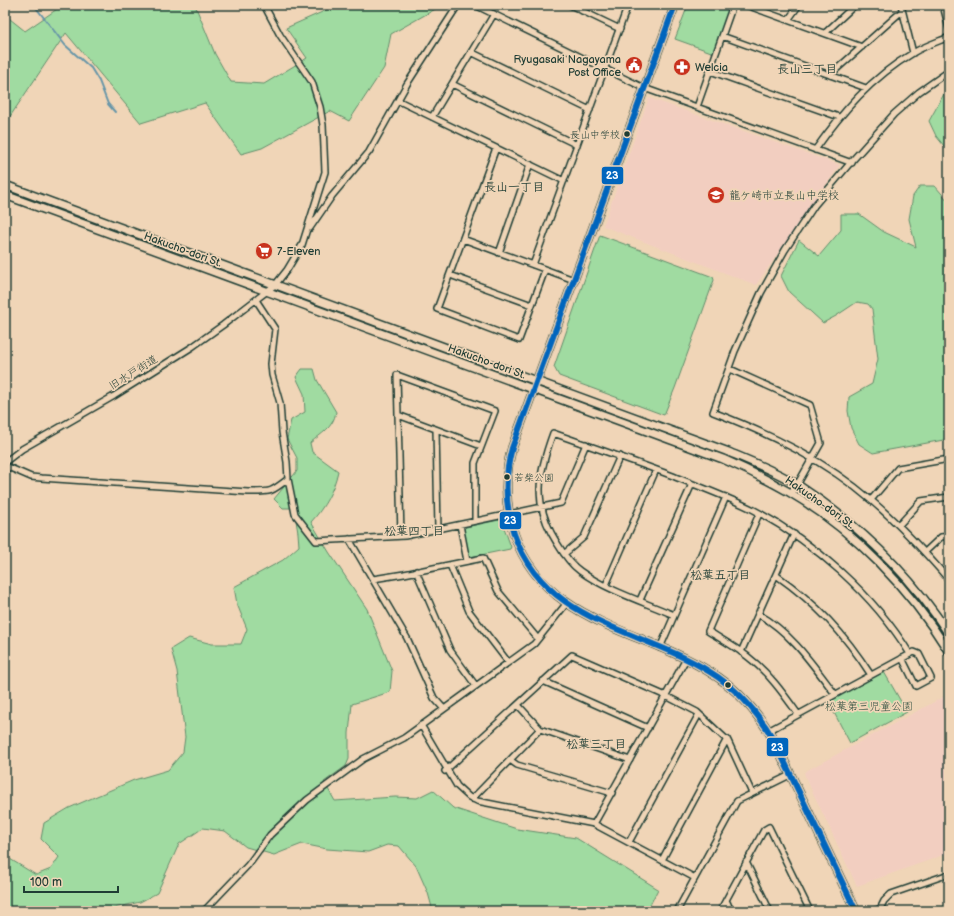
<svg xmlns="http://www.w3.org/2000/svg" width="954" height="916" viewBox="0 0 954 916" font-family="'Balsamiq Sans','Klee One',sans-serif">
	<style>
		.built { fill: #f2cec0 }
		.green { fill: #a0dba1; stroke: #608c6a }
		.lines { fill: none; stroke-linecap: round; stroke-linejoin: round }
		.stream { stroke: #6695a8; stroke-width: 2 }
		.street-casing { stroke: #1f3d34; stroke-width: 8 }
		.secondary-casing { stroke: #1f3d34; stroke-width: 10 }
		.street { stroke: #f0d5b7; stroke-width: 5 }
		.secondary { stroke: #f0d5b7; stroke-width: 7 }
		.bus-1-casing { stroke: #f0d5b7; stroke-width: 9 }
		.bus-1 { stroke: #0065bd; stroke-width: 6 }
		.bus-dot { fill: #1f3d34; stroke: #f0d5b7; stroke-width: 1.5 }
		.labels { text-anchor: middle; stroke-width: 3.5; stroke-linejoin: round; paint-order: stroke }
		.bus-label { font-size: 10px; fill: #1f3d34; stroke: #f0d5b7; text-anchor: end }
		.poi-label { font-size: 11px; fill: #1f3d34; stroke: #f0d5b7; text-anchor: start }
		.street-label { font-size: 11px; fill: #1f3d34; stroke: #f0d5b7 }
		.park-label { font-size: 11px; fill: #2c4d3f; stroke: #f0d5b7 }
		.neighbourhood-label { font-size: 12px; font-weight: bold; fill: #1f3d34; stroke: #f0d5b7 }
		.line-badge { stroke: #f0d5b7; stroke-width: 1.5 }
		.badge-label { font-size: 11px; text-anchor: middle; font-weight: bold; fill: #fff }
	</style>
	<rect width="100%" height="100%" fill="#f0d5b7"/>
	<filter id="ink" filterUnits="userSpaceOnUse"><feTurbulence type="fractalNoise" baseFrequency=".025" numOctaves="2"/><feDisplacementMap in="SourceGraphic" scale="8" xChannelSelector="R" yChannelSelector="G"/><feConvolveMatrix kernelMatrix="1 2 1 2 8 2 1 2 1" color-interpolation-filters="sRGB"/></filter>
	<g filter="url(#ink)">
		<path class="built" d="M649 98 840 165 756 285 603 226Z
			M949 694V853L857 886 805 776 804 772Z"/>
		<path class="green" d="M63 5H195L215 54 231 82 264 84 307 58 286 28 338 5H441L439 7 391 34 384 68 349 121 330 111 262 148 241 154 205 103 141 123 66 33 9 118 5 120V15L25 31Z
			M688 5H731L714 53 675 39Z
			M949 85V152L936 136 929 121Z
			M920 186H935L949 202V439L873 453 859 444 851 428 848 411 849 397 872 384 878 359 872 309 868 304 857 302 836 316 823 323 789 292 781 276 799 240 819 256 841 230V214H859L884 232 916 247 909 219 913 196Z
			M600 235 713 277 714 280 675 388 664 415 559 376 554 367Z
			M302 369H314L317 380 336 412C333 428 322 433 310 443L312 452 338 471C334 490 324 508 311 522L329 552 367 609 392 671 390 692 352 704 349 733V759L346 766 324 782 335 801 395 797 417 798 433 790 453 808 517 829 576 838 658 889 647 911H433L428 893 416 866 399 846 387 845 368 852 327 849 302 844 274 855 246 847 225 831 203 828 179 844 157 893 140 902 101 911H5V856L36 875 51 869 59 857 41 839 44 823 69 808 134 780 168 770 183 752 185 737 177 671 171 649 189 638 212 644H241L247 629 237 604 234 587 283 560 299 546 298 533 294 508H283L274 499 297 471V458L287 439 291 420 305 412 304 394 296 377Z
			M499 520 502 522 511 547 510 549 471 557 468 555 463 530 466 527Z
			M884 672 907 712 850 743 828 701Z"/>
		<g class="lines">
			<path class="stream" d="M34 5 65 45 91 68 99 81 108 104 115 112"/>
			<g class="street-casing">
				<path id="street" d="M475 5 644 88 852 163
					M570 5 620 29
					M746 5 862 47
					M901 5 913 53
					M943 5 949 29
					M582 11 585 5
					M788 20 799 5
					M825 33 855 5
					M722 36 866 88
					M471 52 590 110
					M710 71 839 117
					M949 71 919 92 894 114 851 162 814 206 785 250 761 293 735 351 713 412C770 434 826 461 872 501 900 525 925 552 949 580
					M830 75 902 11
					M452 84 577 145
					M399 101 564 181
					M697 107 733 5
					M432 117 494 14
					M496 148 437 309 519 340 545 270
					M815 150C842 112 872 77 913 53 924 46 937 42 949 37
					M310 228 332 196 369 152 407 84 458 5
					M463 239 574 280
					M499 253 530 164
					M533 265 628 5
					M450 275 532 305
					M730 369 810 405 821 443 797 485 790 493
					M398 415 481 446
					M436 430 438 529
					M5 462 22 449 114 396 192 347 223 325 275 285 287 270 302 245 325 172 323 125 320 107 312 82 280 35 264 5
					M5 465 8 467 31 477 41 478 248 492C271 492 270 493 288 479L287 462 282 432 280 403 272 375 271 364 275 329 256 300
					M288 479 295 514 316 541 405 536 561 503 586 444
					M871 500 898 468 949 459
					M759 514 708 631C721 639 735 647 747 656 768 672 783 693 798 714
					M460 525 467 561
					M899 525 921 501 949 497
					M401 536 397 375 495 411 475 463V521
					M349 539 407 638 434 698 444 709
					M925 552 941 537 949 536
					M564 554 584 537 620 456
					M450 565 469 611 508 662
					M416 571 450 650 476 686
					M776 575C817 604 844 633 871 675
					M373 579 404 574 483 558 498 591 538 639
					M606 585 656 470
					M640 600 692 484
					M758 614C791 632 813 665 835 694
					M674 615C644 602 606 590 580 571 570 564 563 553 557 543 532 504 538 474 553 433 593 447 633 461 673 476 700 487 728 497 754 510 814 542 874 595 910 654
					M660 648 726 497
					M741 652 794 534
					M543 681 648 728
					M518 705 540 729 630 760
					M421 725 457 786 469 797 477 801 594 824 695 878
					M768 731 914 652 919 654 931 678 916 686 902 658
					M510 760 517 765 612 793
					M445 771 572 655 666 696 697 712 728 741 752 793
					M472 799 540 729
					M594 824 686 659
					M629 842 699 714
					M662 860 727 739
					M746 862 770 911
					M726 900 731 911
					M880 909 884 901 891 894 949 874
					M204 911 248 865 270 835 307 800 363 759 404 738 534 644 566 604
					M677 911 737 801 790 775
					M720 911 764 830 769 827 810 911
					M873 911 879 909 886 911"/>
			</g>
			<g class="secondary-casing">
				<path id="secondary" d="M675 5 512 448C504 477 505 506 514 534 545 624 640 628 710 672 738 689 759 714 775 742L856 911
					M5 185 726 451C750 461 776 471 798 485 858 524 910 574 949 634
					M5 195 723 459C746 469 768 480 789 492 854 530 910 589 949 652"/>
			</g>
			<use href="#street" class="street"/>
			<use href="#secondary" class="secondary"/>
			<g class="bus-1-casing">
				<path id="bus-1" d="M675 5 512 448C504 477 505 506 514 534 545 624 640 628 710 672 738 689 759 714 775 742L856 911"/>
			</g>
			<use href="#bus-1" class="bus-1"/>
		</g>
	</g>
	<defs>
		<g id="civic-disc" transform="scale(0.9)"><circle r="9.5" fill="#c8321e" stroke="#f0d5b7"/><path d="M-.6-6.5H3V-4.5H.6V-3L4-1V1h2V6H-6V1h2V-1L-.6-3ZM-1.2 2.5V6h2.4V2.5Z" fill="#fff"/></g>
		<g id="pharmacy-disc" transform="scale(0.9)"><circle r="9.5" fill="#c8321e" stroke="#f0d5b7"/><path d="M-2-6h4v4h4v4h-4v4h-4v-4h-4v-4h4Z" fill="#fff"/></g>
		<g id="school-disc" transform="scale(0.9)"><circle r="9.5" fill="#c8321e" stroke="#f0d5b7"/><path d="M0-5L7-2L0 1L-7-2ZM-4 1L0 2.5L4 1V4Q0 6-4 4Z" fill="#fff"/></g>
		<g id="supermarket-disc" transform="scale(0.9)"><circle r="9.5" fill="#c8321e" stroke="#f0d5b7"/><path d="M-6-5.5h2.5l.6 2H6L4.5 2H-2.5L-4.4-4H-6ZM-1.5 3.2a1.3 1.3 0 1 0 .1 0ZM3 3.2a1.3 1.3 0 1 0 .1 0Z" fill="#fff"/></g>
	</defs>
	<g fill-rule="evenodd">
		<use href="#civic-disc" x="634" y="65"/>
		<use href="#pharmacy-disc" x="682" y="67"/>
		<use href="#school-disc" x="716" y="195"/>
		<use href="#supermarket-disc" x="264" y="251"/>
	</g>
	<g class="bus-dot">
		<circle cx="627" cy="134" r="3.5"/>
		<circle cx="507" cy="477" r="3.5"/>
		<circle cx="728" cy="685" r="3.5"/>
	</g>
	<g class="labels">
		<g class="bus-label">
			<text x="620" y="138">長山中学校</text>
			<text x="514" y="481" text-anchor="start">若柴公園</text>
		</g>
		<g class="poi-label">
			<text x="621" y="63" text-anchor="end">Ryugasaki Nagayama<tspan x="621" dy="13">Post Office</tspan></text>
			<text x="695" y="71">Welcia</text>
			<text x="729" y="199">龍ケ崎市立長山中学校</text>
			<text x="277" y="255">7-Eleven</text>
		</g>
		<g class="street-label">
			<text transform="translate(183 249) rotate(20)" y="4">Hakucho-dori St.</text>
			<text transform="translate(487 361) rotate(20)" y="4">Hakucho-dori St.</text>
			<text transform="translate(133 372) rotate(-32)" y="4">旧水戸街道</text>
			<text transform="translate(820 502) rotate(35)" y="4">Hakucho-dori St.</text>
		</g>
		<g class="park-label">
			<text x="869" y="710">松葉第三児童公園</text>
		</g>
		<g class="neighbourhood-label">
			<text x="807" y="73">長山三丁目</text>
			<text x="514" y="191">長山一丁目</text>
			<text x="414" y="535">松葉四丁目</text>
			<text x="720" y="579">松葉五丁目</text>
			<text x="596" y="748">松葉三丁目</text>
		</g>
	</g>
	<g class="line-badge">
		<rect x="601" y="166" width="23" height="19" rx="4" fill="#0065bd"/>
		<rect x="499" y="511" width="23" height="19" rx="4" fill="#0065bd"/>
		<rect x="766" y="737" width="23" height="20" rx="4" fill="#0065bd"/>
	</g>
	<g class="badge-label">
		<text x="612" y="179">23</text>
		<text x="510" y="524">23</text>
		<text x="777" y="751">23</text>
	</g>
	<rect width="954" height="916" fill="none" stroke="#f0d5b7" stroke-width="20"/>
	<rect x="10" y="10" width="934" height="896" fill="none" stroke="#1f3d34" stroke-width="1.5" filter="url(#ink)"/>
	<path d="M24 886v6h94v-6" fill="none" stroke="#1f3d34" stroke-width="2"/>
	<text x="30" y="886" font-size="12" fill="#1f3d34" stroke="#f0d5b7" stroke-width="3" paint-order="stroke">100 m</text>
</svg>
